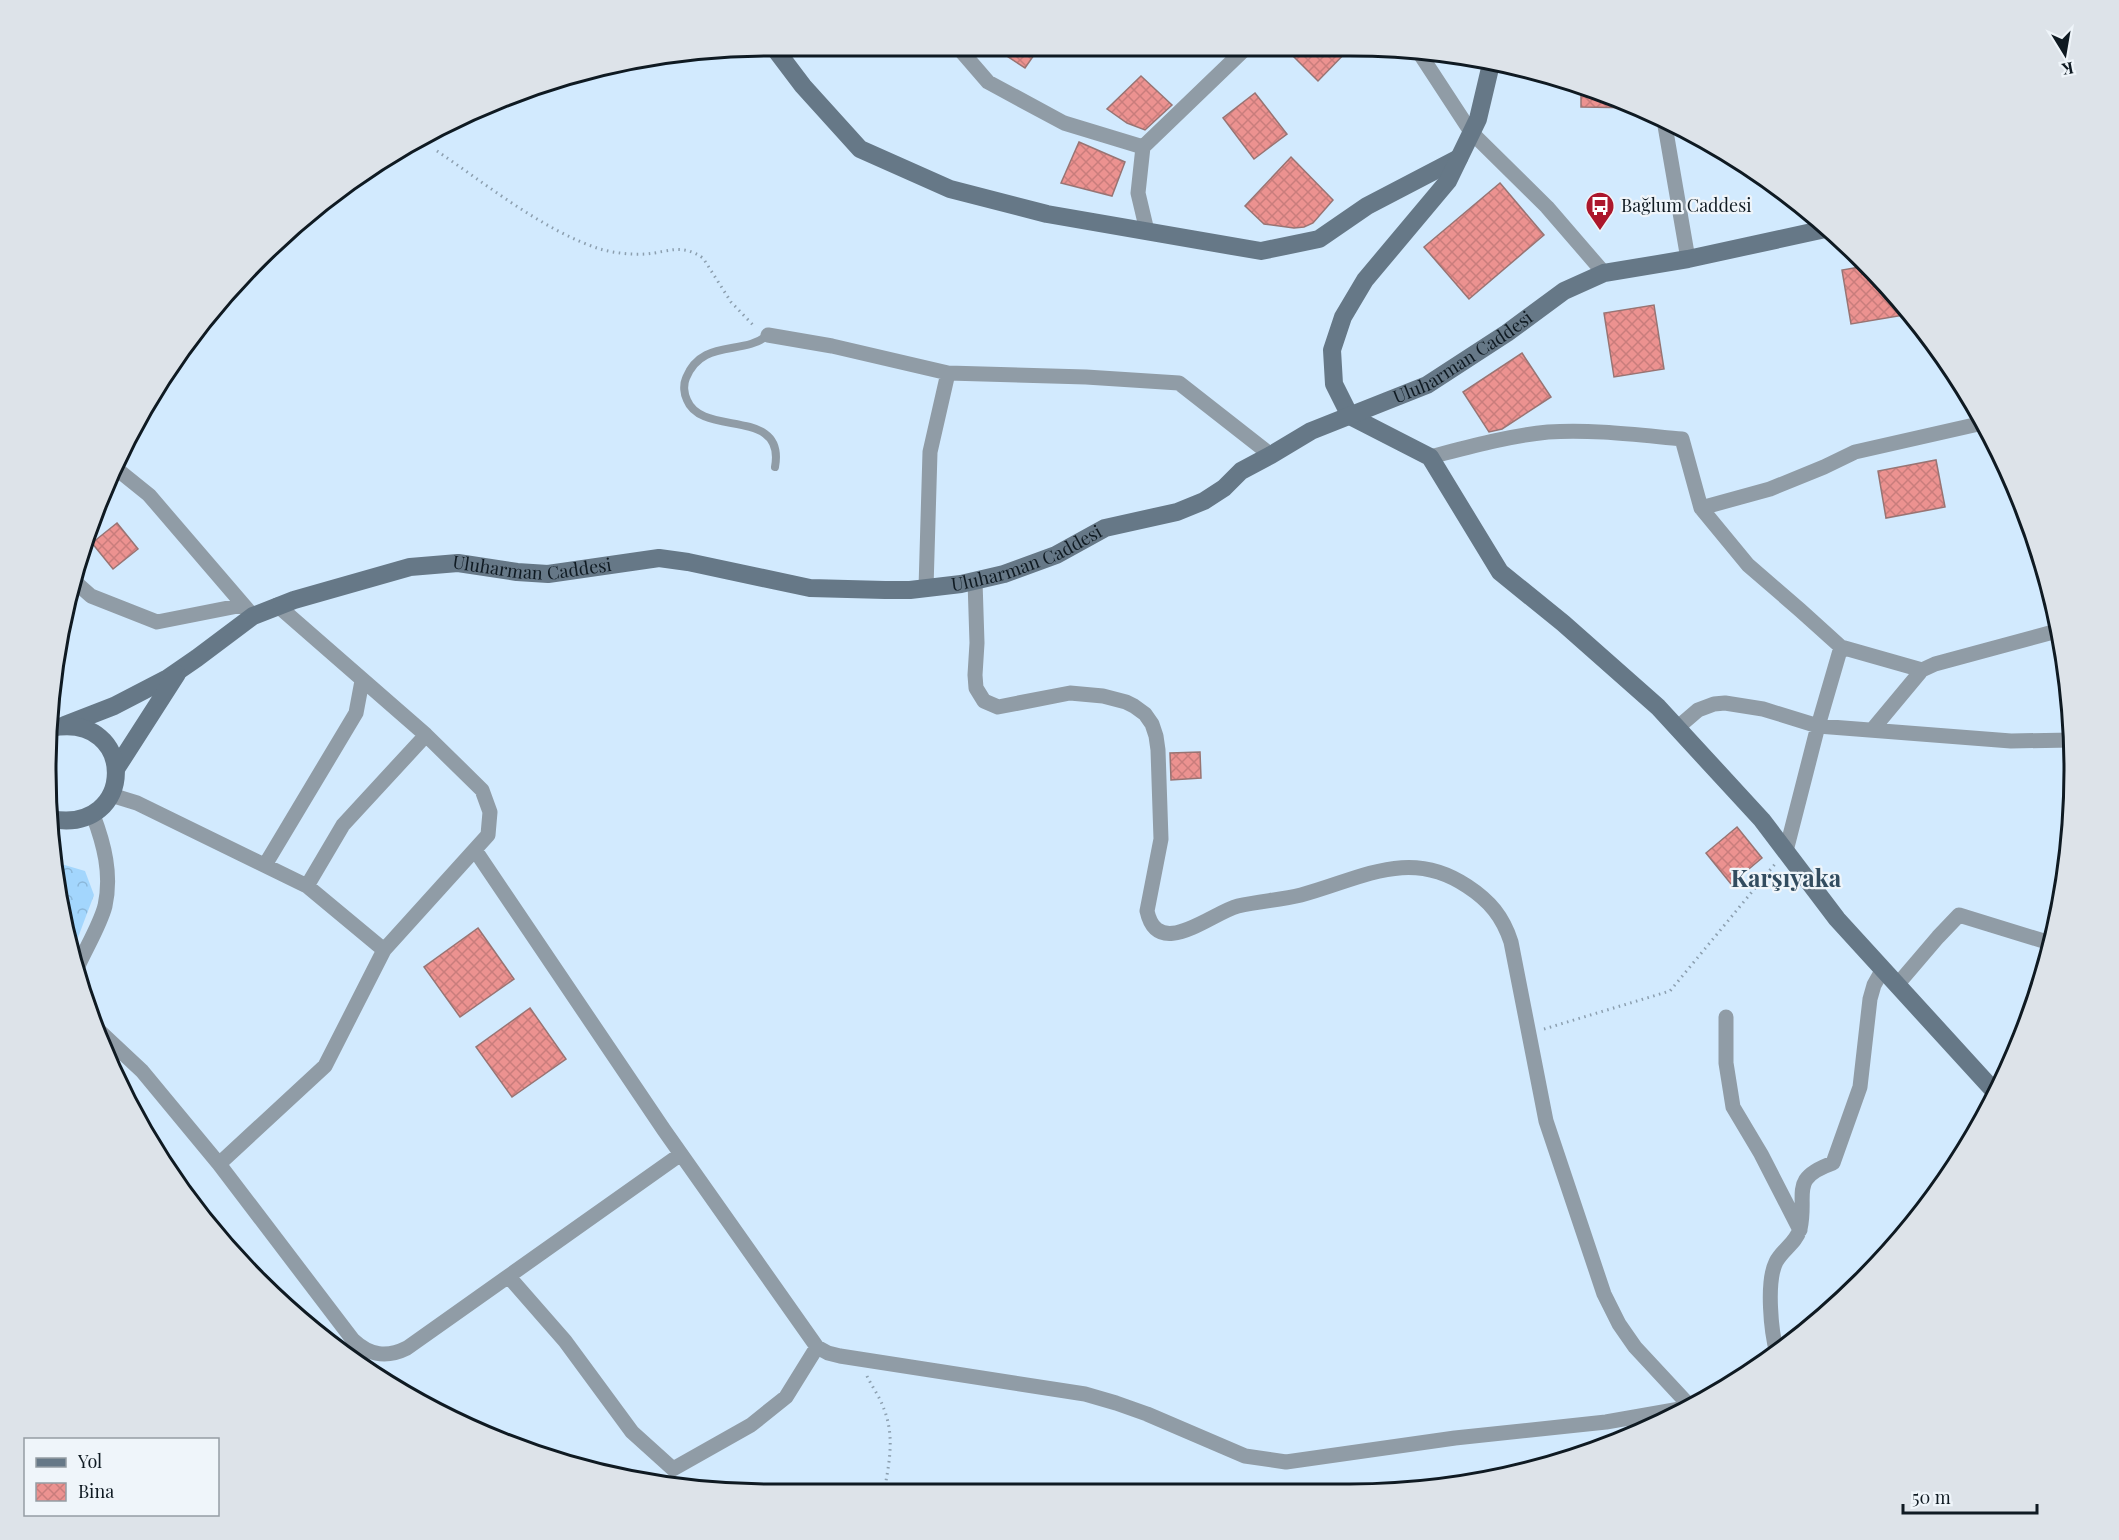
<svg xmlns="http://www.w3.org/2000/svg" width="2119" height="1540" viewBox="0 0 2119 1540" font-family="'Playfair Display',serif">
	<style>
		.park { fill: url(#park-crowns) }
		.building { fill: url(#building-cross-hatch); stroke: #987473; stroke-width: 1.5 }
		.lines { fill: none; stroke-linecap: round; stroke-linejoin: round }
		.path { stroke: #8c9faf; stroke-width: 3; stroke-dasharray: 1.5 4.5; stroke-linecap: butt }
		.lane { stroke: #909ca6; stroke-width: 8 }
		.street { stroke: #909ca6; stroke-width: 15 }
		.secondary { stroke: #667887; stroke-width: 18 }
		.labels { text-anchor: middle; stroke-width: 4.5; stroke-linejoin: round; paint-order: stroke }
		.poi-label { font-size: 18px; fill: #0f1a22; stroke: #eff5fa; text-anchor: start }
		.street-label { font-size: 18px; fill: #0f1a22; stroke: #eff5fa }
		.district-label { font-size: 24px; font-weight: bold; fill: #324c5f; stroke: #eff5fa }
		.rim { fill: none; stroke: #0f1a22; stroke-width: 3 }
	</style>
	<defs>
		<pattern id="park-crowns" width="20" height="18" patternUnits="userSpaceOnUse" patternTransform="scale(1.5)"><rect width="20" height="18" fill="#a3d6fd"/><path d="M2 6a3 3 0 1 1 6 0M12 15a3 3 0 1 1 6 0" fill="none" stroke="#8bb7d9"/></pattern>
		<pattern id="building-cross-hatch" width="8" height="8" patternUnits="userSpaceOnUse" patternTransform="scale(1.5)"><rect width="8" height="8" fill="#ec9290"/><path d="M0 0l8 8M0 8l8-8" fill="none" stroke="#c97d7c"/></pattern>
	</defs>
	<rect width="100%" height="100%" fill="#d2eafe"/>
	<path class="park" d="M51 861 85 871 94 895 74 948Z"/>
	<path class="building" d="M990 45H1041L1025 68Z
		M1282 45H1353L1318 81Z
		M1141 76 1172 105 1145 130 1127 123 1107 109Z
		M1581 85 1627 100 1640 108 1581 107Z
		M1255 93 1287 134 1254 159 1223 118Z
		M1079 142 1125 162 1112 196 1061 183Z
		M1291 157 1333 200 1313 223 1304 227 1294 228 1264 224 1245 206Z
		M1500 183 1544 235 1469 299 1424 247Z
		M1865 266 1894 296 1910 314 1851 324 1842 270Z
		M1654 305 1664 369 1614 377 1604 313Z
		M1522 353 1551 397 1502 429 1489 432 1463 392Z
		M1936 460 1945 507 1886 518 1878 471Z
		M117 523 138 549 113 569 92 543Z
		M1200 752 1201 778 1171 780 1170 753Z
		M1737 827 1762 858 1731 884 1706 853Z
		M478 928 514 979 460 1017 424 967Z
		M530 1008 566 1059 512 1097 476 1047Z"/>
	<g class="lines">
		<path class="path" d="M437 151C486 184 544 231 600 249 614 253 631 255 646 254 669 252 681 243 703 258L731 302 754 326
			M1544 1029 1670 991 1775 864
			M867 1376C872 1387 880 1397 884 1409 895 1437 889 1464 884 1492"/>
		<path class="lane" d="M768 335C743 356 702 338 686 378 683 385 684 394 687 400 702 438 786 406 775 467"/>
		<path class="street" d="M956 45 988 82 1064 123 1143 147 1249 45
			M1420 54 1471 132 1547 207 1604 273
			M1664 120 1688 259
			M1143 147 1138 193 1147 231
			M768 335 832 346 948 373
			M1430 457C1469 447 1508 436 1548 432 1592 429 1638 435 1682 439L1701 508 1748 565 1800 610 1841 647 1922 670
			M113 466 149 495 253 616
			M1701 508 1770 489 1824 467 1855 452 1983 423
			M73 580 91 596 157 622 243 605
			M975 581 977 643 975 675 976 688 984 701 998 707 1070 693 1103 696 1126 702 1134 706 1145 714 1152 724 1156 736 1158 750 1161 839 1147 911C1158 961 1211 913 1238 906 1259 901 1281 900 1301 895 1361 879 1409 847 1467 886 1490 901 1503 917 1511 942L1546 1121 1604 1294 1619 1324 1635 1347 1688 1404
			M926 588 930 452 948 373 1086 377 1179 383 1271 455
			M1677 728 1698 710 1714 704 1725 703 1763 709 1818 726 2011 741 2072 740
			M1872 730 1922 670 1935 664 2057 631
			M111 795 137 803 307 886 384 950
			M475 850 664 1130 817 1347 828 1353 840 1356 1085 1394 1116 1403 1147 1414 1245 1456 1286 1462 1455 1438 1606 1422 1680 1409
			M1786 851 1818 726 1841 647
			M265 865 356 713 362 681
			M307 886 343 825 426 735
			M78 966C86 948 100 925 105 906 112 874 104 844 93 815
			M1897 985 1938 937 1959 915 2050 943
			M1726 1017V1063L1733 1107 1761 1154 1800 1230
			M95 1027 142 1071 219 1164 353 1340C370 1356 387 1358 407 1348L681 1154
			M219 1164 325 1066 384 950 488 835 490 812 482 790 426 735 277 605
			M509 1277 565 1341 632 1432 673 1469 751 1425 786 1397 817 1347
			M1777 1353C1771 1332 1766 1282 1776 1262 1782 1250 1796 1243 1800 1229 1808 1193 1788 1179 1833 1163L1860 1087 1870 999 1874 985 1883 969"/>
		<g class="secondary">
			<path d="M772 45 803 86 860 149 950 189 1047 214 1261 251 1319 239 1367 206 1459 158"/>
			<path d="M1491 64 1478 119 1448 181 1365 280 1343 317 1332 350 1334 384 1350 416 1430 457 1500 572 1563 623 1658 707 1762 820 1837 919 1995 1092"/>
			<path id="s1" d="M65 725 114 706 168 678 197 658 253 616 294 600 410 567 458 563 517 572 548 574 659 558 688 562 810 588 885 590H910L961 584 1004 574 1056 555 1105 528 1177 512 1204 501 1224 488 1241 471 1271 455 1311 431 1427 385 1507 333 1564 291 1604 273 1688 259 1830 228"/>
			<path d="M116 769 177 674"/>
			<path d="M51 819C137 835 138 711 51 728"/>
		</g>
	</g>
	<defs>
		<g id="bus-pin" transform="scale(1.5)"><path d="M0 17L-7.5 6A9.5 9.5 0 1 1 7.5 6Z" fill="#ac172c" stroke="#eff5fa"/><path d="M-5-6H5V4H4V6H2V4H-2V6H-4V4H-5ZM-3.5-4V0h7V-4ZM-3.5 1.2v1.5H-2V1.2ZM2 1.2v1.5H3.5V1.2Z" fill="#fff"/></g>
	</defs>
	<g fill-rule="evenodd">
		<use href="#bus-pin" x="1600" y="206"/>
	</g>
	<g class="labels">
		<g class="poi-label">
			<text x="1621" y="212">Bağlum Caddesi</text>
		</g>
		<g class="street-label">
			<text dy="6" stroke="none"><textPath href="#s1" startOffset="1496">Uluharman Caddesi</textPath></text>
			<text dy="6" stroke="none"><textPath href="#s1" startOffset="1010">Uluharman Caddesi</textPath></text>
			<text dy="6" stroke="none"><textPath href="#s1" startOffset="506">Uluharman Caddesi</textPath></text>
		</g>
		<g class="district-label">
			<text x="1786" y="887">Karşıyaka</text>
		</g>
	</g>
	<path d="M0 0H2119V1540H0ZM770 56H1350A714 714 0 0 1 2064 770V770A714 714 0 0 1 1350 1484H770A714 714 0 0 1 56 770V770A714 714 0 0 1 770 56Z" fill="#dde3e9" fill-rule="evenodd"/>
	<path class="rim" d="M770 56H1350A714 714 0 0 1 2064 770V770A714 714 0 0 1 1350 1484H770A714 714 0 0 1 56 770V770A714 714 0 0 1 770 56Z"/>
	<rect x="24" y="1438" width="195" height="78" fill="#eff5fa" stroke="#959da4" stroke-width="1.5"/>
	<rect x="36" y="1458" width="30" height="9" fill="#667887" stroke="#959da4" stroke-width="1.5"/>
	<text x="78" y="1468" font-size="18" fill="#0f1a22">Yol</text>
	<rect x="36" y="1483" width="30" height="18" fill="url(#building-cross-hatch)" stroke="#959da4" stroke-width="1.5"/>
	<text x="78" y="1498" font-size="18" fill="#0f1a22">Bina</text>
	<g transform="translate(2065 54) rotate(169)" stroke="#eff5fa" stroke-width="4.5" paint-order="stroke">
	<path d="M0-4.5L10 22L0 15L-10 22Z" fill="#0f1a22"/>
	<text y="-9" font-size="16" font-weight="bold" text-anchor="middle" fill="#0f1a22">K</text>
	</g>
	<path d="M1903 1504v9h134v-9" fill="none" stroke="#0f1a22" stroke-width="3"/>
	<text x="1912" y="1504" font-size="18" fill="#0f1a22" stroke="#eff5fa" stroke-width="4.5" paint-order="stroke">50 m</text>
</svg>
